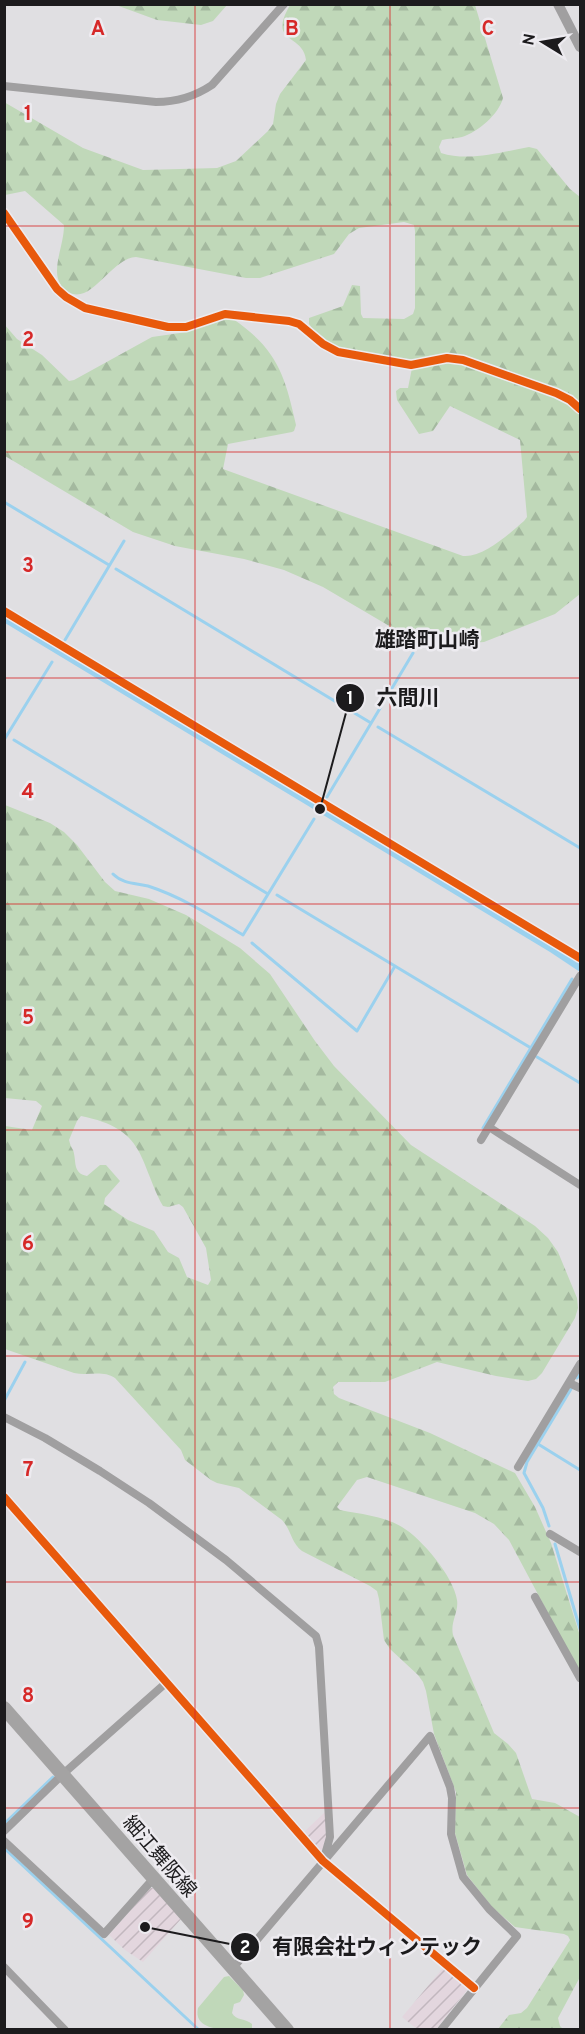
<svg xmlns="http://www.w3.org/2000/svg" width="585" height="2034" viewBox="0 0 585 2034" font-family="Overpass,'Noto Sans JP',sans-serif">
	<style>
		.industrial { fill: url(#industrial-furrows) }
		.green { fill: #c0d8b9 }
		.forest { fill: url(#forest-firs); fill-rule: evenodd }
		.water { fill: #9bd1ee }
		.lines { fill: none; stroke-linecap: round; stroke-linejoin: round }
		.stream { stroke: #9bd1ee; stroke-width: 3 }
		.minor { stroke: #a09fa0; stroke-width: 8 }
		.tertiary { stroke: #a09fa0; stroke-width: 10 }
		.primary { stroke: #a4a3a3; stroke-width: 14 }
		.cycleway-casing { stroke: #edebf0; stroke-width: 11 }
		.cycleway { stroke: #e8590c; stroke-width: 8 }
		.grid { fill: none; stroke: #d62828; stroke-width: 1.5; stroke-opacity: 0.55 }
		.labels { text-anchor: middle; stroke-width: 5; stroke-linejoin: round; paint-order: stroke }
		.street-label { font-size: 20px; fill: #1c1b1d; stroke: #edebf0 }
		.neighbourhood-label { font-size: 21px; font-weight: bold; fill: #1c1b1d; stroke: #edebf0 }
		.grid-label { font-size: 20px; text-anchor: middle; font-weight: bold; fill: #d62828; stroke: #edebf0; stroke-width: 5; stroke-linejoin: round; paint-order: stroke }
		.leader { fill: none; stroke: #1c1b1d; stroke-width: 2 }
		.callout-dot { fill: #1c1b1d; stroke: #edebf0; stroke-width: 2 }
		.mark-label { font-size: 18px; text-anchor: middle; font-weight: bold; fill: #fff }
		.callout-label { font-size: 21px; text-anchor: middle; font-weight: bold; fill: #1c1b1d; stroke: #edebf0; stroke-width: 5; stroke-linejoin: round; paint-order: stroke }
	</style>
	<defs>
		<pattern id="industrial-furrows" width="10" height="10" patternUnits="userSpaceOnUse" patternTransform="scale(1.5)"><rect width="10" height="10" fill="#e3d6de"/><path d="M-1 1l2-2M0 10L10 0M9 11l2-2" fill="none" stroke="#c2b7be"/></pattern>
		<pattern id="forest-firs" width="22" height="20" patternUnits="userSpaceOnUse" patternTransform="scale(1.5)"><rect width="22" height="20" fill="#c0d8b9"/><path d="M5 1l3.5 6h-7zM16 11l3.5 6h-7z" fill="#a4b99f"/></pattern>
	</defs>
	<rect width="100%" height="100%" fill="#e0dfe2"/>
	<path class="industrial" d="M325 1812 326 1836 323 1849 320 1850 304 1832Z
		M150 1888H153L181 1919 143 1962 125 1950 109 1935Z
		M443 1968 468 1989 436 2029H417L402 2017Z"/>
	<path class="green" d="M229 1976 243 1990 244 1995 240 2002 234 2004 232 2013C236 2021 246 2018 252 2024V2029C235 2030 192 2034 198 2008L224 1977Z"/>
	<path class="forest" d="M116 5 227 4V5L213 21 201 25 157 20Z
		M290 5H475L503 98C499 114 478 132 462 137 455 139 449 138 442 140L439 147 441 153C469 162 502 152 529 147L537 149 570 189 580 197V405L464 357 411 362 339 349 325 342 315 332 309 324V318L343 306 352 285 360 286 361 314 363 318 404 319 413 314 415 308V231L414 225 404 222 359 228 349 234 334 254 260 278H246L136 257C111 258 90 308 67 291 60 287 57 279 57 271 57 256 64 241 64 225L25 191 5 195 4 102 83 148 143 170 217 168 236 161 268 131 273 124 276 104 280 94 306 60C303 33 267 45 290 5Z
		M233 319C277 349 285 375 296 425L294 431 292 432 228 444 223 469 463 556C483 558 509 534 524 521L527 517 520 440 450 406 433 431 419 434 397 400 396 391 400 388H408L412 368 439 362 455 361 554 396 568 403 580 414V594L555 614 484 642 471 643 411 634 391 627 323 587 284 570 244 559 175 546 133 532 5 456 4 324 17 339 42 355 69 381 74 380 152 337 187 332 219 320Z
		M5 805 50 823 64 832 77 845 105 882 115 891 149 899 186 915 240 948 270 974 315 1041 334 1066 411 1145 535 1226 548 1238 558 1252 577 1298 578 1308 575 1318 542 1373 536 1379 528 1381 496 1376 437 1362 385 1382H338L333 1387 334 1394 339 1398 430 1433 515 1473 535 1507 551 1543 580 1636V1673L509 1540 494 1524 475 1513 367 1477 357 1480 337 1507 340 1510C360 1514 384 1516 402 1527 421 1538 454 1577 457 1600 459 1612 450 1622 453 1635L494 1733 508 1744 516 1753 532 1799 555 1803 580 1817V1977L558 2018 560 2026 563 2029H498L509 2015 521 2013 527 2008 570 1940 568 1936 564 1934 515 1927 492 1907 467 1875 455 1833 456 1792 434 1734 426 1691 423 1682 418 1675 390 1649 384 1640 379 1599 377 1591 370 1586 302 1551C291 1543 291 1529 282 1520L239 1488 217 1483 211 1480 185 1460 181 1450 115 1378C103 1370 88 1376 74 1373L5 1349V1126L32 1130 42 1106 36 1101 5 1098ZM81 1116C146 1129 138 1159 163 1206L168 1207 179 1204 183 1207 206 1248 211 1280 208 1285 187 1277 179 1258 168 1252 154 1231 128 1220 104 1204 105 1198 120 1181 106 1165H100L87 1176C72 1173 77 1161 73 1150 71 1147 70 1144 69 1140L77 1121Z"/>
	<path class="water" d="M4 616 580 962V972L550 952 5 623Z"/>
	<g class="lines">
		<path class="stream" d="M4 502 109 565
			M116 569 371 723
			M65 640 124 541
			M378 727 580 848
			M4 740 52 662
			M14 740 268 894
			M327 797 413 653
			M113 874C123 884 135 883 148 886 182 897 213 917 243 935L314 819
			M277 895 531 1048
			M252 943 357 1031 395 966
			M537 1057 580 1083
			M483 1128 572 979
			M577 1378 580 1373
			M4 1401 25 1362
			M538 1444 580 1470
			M549 1526 543 1508 524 1473 527 1462 571 1389
			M555 1544 580 1629
			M4 1824 53 1777
			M4 1848 199 2030"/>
		<path class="minor" d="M4 86 156 102C177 102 194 97 212 85L284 4
			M4 213 57 289 66 297 85 308 168 327H186L225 314 289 321 299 324 323 344 338 352 411 365 447 358 463 360 556 393 570 400 580 409
			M4 611 580 958
			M489 1127 580 1185
			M481 1140 580 976
			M569 1383 580 1388
			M4 1417 45 1438 100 1471 149 1503 226 1560 316 1636 319 1647 330 1837 324 1858
			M518 1467 580 1364
			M4 1497 323 1861 474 1988
			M550 1534 580 1552
			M535 1597 580 1678
			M4 1831 63 1774 167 1682
			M4 1841 104 1934 154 1878
			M4 1967 65 2030
			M233 1968 430 1736 450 1787 452 1798 451 1834 463 1877 489 1909 517 1936 441 2030"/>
		<path class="tertiary" d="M558 4 580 47"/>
		<path class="primary" d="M4 1708 287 2030"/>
		<g class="cycleway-casing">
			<path id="cycleway" d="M4 213 57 289 66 297 85 308 168 327H186L225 314 289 321 299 324 323 344 338 352 411 365 447 358 463 360 556 393 570 400 580 409
				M4 611 580 958
				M4 1497 323 1861 474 1988"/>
		</g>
		<use href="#cycleway" class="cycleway"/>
	</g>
	<path class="grid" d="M195 4V2030M390 4V2030M4 226H580M4 452H580M4 678H580M4 904H580M4 1130H580M4 1356H580M4 1582H580M4 1808H580"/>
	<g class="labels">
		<g class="street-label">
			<text transform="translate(160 1856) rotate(49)" y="7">細江舞阪線</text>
		</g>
		<g class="neighbourhood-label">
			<text x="427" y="647">雄踏町山崎</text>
		</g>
	</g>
	<g class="grid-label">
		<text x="98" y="35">A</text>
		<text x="292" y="35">B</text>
		<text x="488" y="35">C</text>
		<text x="28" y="120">1</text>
		<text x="28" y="346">2</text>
		<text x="28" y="572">3</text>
		<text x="28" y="798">4</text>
		<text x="28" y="1024">5</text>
		<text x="28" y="1250">6</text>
		<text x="28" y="1476">7</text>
		<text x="28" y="1702">8</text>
		<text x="28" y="1928">9</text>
	</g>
	<path class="leader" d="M320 809L350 698M145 1927L245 1947"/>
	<g class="callout-dot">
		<circle cx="320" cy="809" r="6"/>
		<circle cx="145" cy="1927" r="6"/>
		<circle cx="350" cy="698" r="15"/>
		<circle cx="245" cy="1947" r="15"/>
	</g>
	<g class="mark-label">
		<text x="350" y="704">1</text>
		<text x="245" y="1953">2</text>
	</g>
	<g class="callout-label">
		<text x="408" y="705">六間川</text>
		<text x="377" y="1954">有限会社ウィンテック</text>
	</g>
	<rect width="585" height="2034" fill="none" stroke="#1c1b1d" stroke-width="12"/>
	<g transform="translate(543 42) rotate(281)" stroke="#edebf0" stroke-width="4.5" paint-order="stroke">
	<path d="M0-4.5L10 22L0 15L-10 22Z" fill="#1c1b1d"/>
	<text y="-9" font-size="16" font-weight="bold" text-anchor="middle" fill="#1c1b1d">N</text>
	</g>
</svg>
